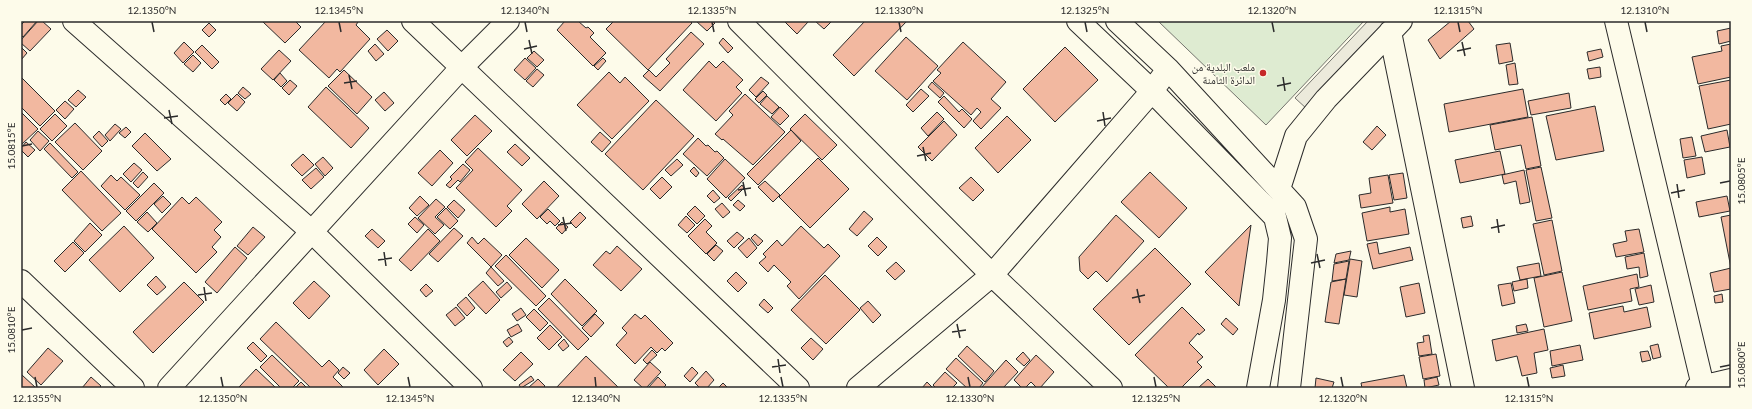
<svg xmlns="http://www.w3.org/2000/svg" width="1752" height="409" viewBox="0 0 1752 409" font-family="Lato,'Noto Naskh Arabic',sans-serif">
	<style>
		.green { fill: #deebd1; stroke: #74746e }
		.parking { fill: #eceadb; stroke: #74746e }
		.building { fill: #f2b8a0; stroke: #2b2b2b }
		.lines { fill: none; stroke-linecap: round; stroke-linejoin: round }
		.minor-casing { stroke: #2b2b2b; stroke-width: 24 }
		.minor { stroke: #fdfbea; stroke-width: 22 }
		.ticks { fill: none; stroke: #2b2b2b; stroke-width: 1.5 }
		.poi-dot { fill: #c62828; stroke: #fdfbea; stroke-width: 1.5 }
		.labels { text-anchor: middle; stroke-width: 3; stroke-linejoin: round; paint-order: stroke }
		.poi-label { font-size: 11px; fill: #2b2b2b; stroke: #fdfbea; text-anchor: end }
		.neatline { fill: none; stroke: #2b2b2b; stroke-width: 1.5 }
		.ticks-label { font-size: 10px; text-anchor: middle; fill: #2b2b2b }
	</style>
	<rect width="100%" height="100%" fill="#fdfbea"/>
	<path class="green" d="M1158 21H1364L1266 125Z"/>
	<path class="parking" d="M1368 21H1392L1307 109 1295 98Z"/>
	<path class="building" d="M25 21H37L23 37 21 35V25Z
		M38 21H42L51 29 30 51 21 43V40Z
		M262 21H295L301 27 285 43Z
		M326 21H356L358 22 356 25 370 39 340 72 337 69 329 78 299 50Z
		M565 21H578L586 28 588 27 594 33 590 37 606 53 593 66 557 30Z
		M614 21H690L692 23 648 70 606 29Z
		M696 21H712L715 23 707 31Z
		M784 21H807L808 22 797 34Z
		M815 21H832L824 29Z
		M865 21H907L854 76 833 55Z
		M1451 21H1468L1474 29 1440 59 1428 40Z
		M209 23 216 30 209 37 202 30Z
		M1731 28V41L1719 44 1717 31Z
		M387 30 398 41 388 51 377 39Z
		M691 32 704 44 660 91 643 76 649 70 656 77 670 63 666 59Z
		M906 37 938 66 907 100 875 71Z
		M723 38 733 48 728 53 719 43Z
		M184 42 194 52 183 63 174 53Z
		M963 42 1006 82 991 99 1001 108 981 129 973 121 981 112 977 108 971 115 933 81 941 73 937 70Z
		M1510 43 1513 61 1499 64 1496 45Z
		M375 44 384 54 376 61 368 51Z
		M1731 44V77L1698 84 1692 57 1722 51 1721 46Z
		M202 45 219 62 212 69 195 52Z
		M21 47 27 53 21 60Z
		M1065 47 1098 80 1055 122 1023 89Z
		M1601 49 1603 57 1589 61 1587 52Z
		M279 50 291 61 273 80 261 69Z
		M534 51 544 60 537 67 527 58Z
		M193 55 201 63 193 72 184 64Z
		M525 58 536 68 525 80 514 70Z
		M603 58 606 61 598 70 594 66Z
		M709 61 716 68 723 61 743 80 736 87 742 93 716 121 683 90Z
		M1515 63 1518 84 1509 85 1506 65Z
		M1600 67 1601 77 1589 79 1587 69Z
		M537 69 544 75 533 87 526 81Z
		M344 70 372 97 357 114 328 86Z
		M609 72 620 83 625 77 649 101 612 139 577 105Z
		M280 73 287 81 281 87 274 80Z
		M21 77 55 111 40 126 21 107Z
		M761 77 769 83 756 97 749 90Z
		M290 80 297 86 289 95 282 88Z
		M1731 80V124L1708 129 1699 86Z
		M932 82 944 93 940 98 928 87Z
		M243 87 251 94 245 99 238 93Z
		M326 87 369 128 351 148 308 107Z
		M921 89 929 96 913 112 906 105Z
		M1523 89 1528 117 1449 132 1444 104Z
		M78 90 86 97 76 107 68 100Z
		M763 91 767 95 759 103 755 99Z
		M384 92 394 103 385 111 375 100Z
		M1569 93 1571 108 1531 115 1528 101Z
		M226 94 231 99 225 105 220 100Z
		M237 94 245 102 237 111 228 103Z
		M745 94 785 132 753 165 723 139 722 140 715 134 733 115 729 111Z
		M767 96 779 107 772 114 760 104Z
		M944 96 959 112 962 109 972 119 964 128 938 102Z
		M656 100 694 136 643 190 605 154Z
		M65 101 74 109 65 119 56 110Z
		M1595 106 1604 151 1556 160 1546 116Z
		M780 107 789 116 780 125 771 117Z
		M21 112 38 129 21 145Z
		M937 112 944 119 928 136 921 128Z
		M55 114 67 126 52 141 40 129Z
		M805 114 837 145 822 160 790 129Z
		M475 115 492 131 467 156 451 140Z
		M1007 116 1031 140 998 173 975 148Z
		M1532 117 1541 166 1526 169 1521 145 1495 150 1490 125Z
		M944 121 957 135 932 161 918 147Z
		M75 123 102 151 83 170 55 142Z
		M115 124 121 129 110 141 105 135Z
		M1377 126 1386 135 1372 150 1363 142Z
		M126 127 131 132 125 138 119 133Z
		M791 130 801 141 758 185 747 174Z
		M1727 130 1730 147 1705 152 1701 136Z
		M38 131 49 141 40 151 30 140Z
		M99 131 108 141 102 147 93 137Z
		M600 132 611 142 602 152 591 142Z
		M145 133 171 159 157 171 132 146Z
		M1692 137 1696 156 1683 158 1680 139Z
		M698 138 706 146 708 145 715 152 717 151 724 158 707 176 683 154Z
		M26 142 35 150 28 157 21 150V148Z
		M50 143 78 172 72 178 44 149Z
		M515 144 530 158 522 166 507 152Z
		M478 148 522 190 507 206 512 211 496 227 456 188 473 170 465 162Z
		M440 150 453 163 432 186 418 173Z
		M1500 151 1505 174 1460 183 1455 160Z
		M303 154 314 165 302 176 291 165Z
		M323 157 333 168 325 176 315 164Z
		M1702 157 1705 174 1687 178 1684 160Z
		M818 158 849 189 810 228 779 197Z
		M677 159 683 165 671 176 665 170Z
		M725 159 745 178 726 198 707 179Z
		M134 163 142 170 131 182 123 174Z
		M463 164 470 170 460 182 458 180 450 188 446 185 452 179 450 177Z
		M694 167 699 173 696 177 690 171Z
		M1541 167 1552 218 1536 221 1526 170Z
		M316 168 324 177 311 189 302 180Z
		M1524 170 1530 202 1520 204 1516 181 1504 184 1502 175Z
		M81 171 121 213 102 231 62 190Z
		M143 172 148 177 138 188 133 183Z
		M1150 172 1187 208 1159 238 1121 202Z
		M1403 173 1407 198 1394 200 1389 175Z
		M111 175 117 181 121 177 140 195 125 210 101 186Z
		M1388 175 1393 203 1361 208 1359 195 1371 193 1369 178Z
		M662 177 672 187 660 199 650 189Z
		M971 177 984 190 973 201 959 188Z
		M544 181 559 196 537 219 522 204Z
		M765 181 780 195 773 202 758 187Z
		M154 183 164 193 136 221 126 211Z
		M742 185 744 188 731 201 728 198Z
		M713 190 720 198 714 203 707 196Z
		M163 196 171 204 162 213 154 204Z
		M420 196 429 205 417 216 409 208Z
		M1727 196 1730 211 1699 217 1696 202Z
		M182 197 189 204 196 197 222 222 214 230 221 237 212 247 217 252 196 273 152 229Z
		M436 199 445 207 435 217 444 225 435 234 418 218Z
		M454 200 465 210 458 218 447 207Z
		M738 200 745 206 740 211 733 205Z
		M722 203 730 212 723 218 715 209Z
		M695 206 705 216 697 224 687 214Z
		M1390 207V212L1405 209 1409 234 1367 241 1362 213Z
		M446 208 458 221 450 229 437 217Z
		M548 209 560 221 555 226 550 221 547 224 540 217Z
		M864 211 873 219 857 236 849 229Z
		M147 212 157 223 148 232 137 222Z
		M580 212 586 218 576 228 570 222Z
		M1116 215 1144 241 1107 282 1096 271 1088 279 1080 271 1079 257Z
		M1731 215V268L1721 217Z
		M686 216 695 225 687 233 678 225Z
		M1471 216 1473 226 1463 228 1461 218Z
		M415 217 424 225 417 233 408 224Z
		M705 219 712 226 706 232 717 243 706 254 688 236Z
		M1552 220 1562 271 1544 275 1533 224Z
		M562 222 568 227 562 234 556 228Z
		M90 223 102 235 85 252 74 241Z
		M1251 225 1239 306 1205 272Z
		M124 226 154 258 120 292 89 260Z
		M801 226 824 248 828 244 840 256 799 299 787 286 791 282 774 265 768 272 759 263 766 257 763 254 777 240 782 246Z
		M253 227 265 237 248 255 237 246Z
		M454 228 463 236 438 262 429 254Z
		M372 229 385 241 378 248 365 236Z
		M428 229 440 241 411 271 399 260Z
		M1639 229 1644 252 1616 257 1613 244 1627 241 1625 231Z
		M737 232 744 238 734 248 727 241Z
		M755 234 763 241 758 246 751 238Z
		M472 237 478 244 484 238 502 255 491 267 467 243Z
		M877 237 887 247 878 256 868 246Z
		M526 238 559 270 542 288 509 255Z
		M749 238 757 248 747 258 738 248Z
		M73 242 84 253 65 272 54 261Z
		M1377 242 1379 254 1410 247 1413 260 1373 269 1367 244Z
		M716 245 723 251 714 261 707 254Z
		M617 246 642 269 621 291 593 265 606 251 610 254Z
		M235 247 247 258 217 293 205 282Z
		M1155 248 1191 284 1129 345 1093 309Z
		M1351 251 1349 260 1334 263 1336 254Z
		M1644 253 1648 276 1640 278 1639 267 1627 269 1625 257Z
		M506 255 546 296 536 306 495 266Z
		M1350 259 1362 261 1357 297 1344 295Z
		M1349 261 1346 279 1332 281 1334 264Z
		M896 262 905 271 895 280 886 271Z
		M1539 263 1541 276 1520 280 1517 267Z
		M491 267 504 281 498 286 486 273Z
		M1731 268V289L1714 292 1710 273Z
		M736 272 747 283 738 292 727 281Z
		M1562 272 1572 321 1544 327 1534 278Z
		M1637 274 1639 287 1630 289 1632 301 1588 310 1583 286Z
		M825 275 860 310 826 344 791 310Z
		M156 276 166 287 157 295 147 285Z
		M565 279 597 311 582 326 551 294Z
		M1346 279 1339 324 1325 322 1331 282Z
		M1527 279 1528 288 1514 291 1512 282Z
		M314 281 330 296 309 319 293 303Z
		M483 281 500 300 486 314 468 295Z
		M184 282 204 302 153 353 133 332Z
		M507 282 512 288 501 298 496 292Z
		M1419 283 1425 313 1406 317 1400 287Z
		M1511 283 1515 303 1502 306 1498 285Z
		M426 284 433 291 426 297 420 290Z
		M1651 285 1654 302 1639 305 1635 289Z
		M1722 294 1723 302 1715 303 1714 296Z
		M466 297 475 308 467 316 457 305Z
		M549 298 589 339 578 350 538 309Z
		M764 299 773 308 768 313 759 305Z
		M868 301 881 315 873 323 860 308Z
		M1623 306 1624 312 1647 307 1651 327 1594 339 1589 313Z
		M456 307 465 318 455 326 446 315Z
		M1182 307 1205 330 1199 335 1198 333 1189 343 1203 357 1197 362 1202 367 1181 388H1169L1135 355Z
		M521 308 526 315 517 321 512 314Z
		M534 309 548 323 540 331 526 317Z
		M595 314 604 323 591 337 582 328Z
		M635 314 641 319 645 315 673 343 665 351 662 348 657 353 651 347 635 364 616 345 627 333 622 328Z
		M1226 318 1238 329 1233 335 1221 324Z
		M276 322 322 367 329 360 339 370 333 377 344 388H311L260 339Z
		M518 324 522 331 511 337 507 330Z
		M1526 324 1528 331 1517 333 1516 326Z
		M550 325 562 337 549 350 537 338Z
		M1544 329 1548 350 1534 353 1537 373 1522 376 1517 356 1496 361 1492 340Z
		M1429 335 1432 354 1419 356 1417 343 1424 342 1423 336Z
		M509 337 513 342 507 347 503 342Z
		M811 338 823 349 813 360 801 348Z
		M564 339 569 346 563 351 558 345Z
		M253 342 267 356 261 362 247 348Z
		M1658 344 1661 357 1653 359 1650 346Z
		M1580 345 1583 360 1552 366 1550 351Z
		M967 346 994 371 985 382 958 356Z
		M48 348 63 361 41 385 27 372Z
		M384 349 399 364 378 385 364 370Z
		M652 350 657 355 647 364 643 360Z
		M1648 351 1651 360 1642 362 1640 352Z
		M521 352 533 364 515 381 503 370Z
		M1023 352 1030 360 1024 366 1016 359Z
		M1436 354 1440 376 1423 379 1419 357Z
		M272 355 299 381 292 388H281L260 367Z
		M1036 355 1054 372 1040 388H1037L1031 382 1025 388H1022L1014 380Z
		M586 356 619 388H556Z
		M956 358 983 383 979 388H967L946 369Z
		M1006 360 1018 372 1003 388H981Z
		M650 362 661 372 646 388H643L634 380Z
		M1563 365 1565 376 1552 378 1550 368Z
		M343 367 350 373 344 379 338 373Z
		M692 367 698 373 690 382 684 376Z
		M256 369 276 388H241L239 387Z
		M706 371 714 380 707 388H700L695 383Z
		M945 372 957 383 952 388H936L933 385Z
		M22 375 36 388H21V377Z
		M1404 375 1407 388H1362L1361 383Z
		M531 376 534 380 521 388 519 385Z
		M91 377 101 386 99 388H82Z
		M658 377 666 385 663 388H648Z
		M1437 377 1439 385 1425 388 1424 380Z
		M1316 378 1334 382 1332 388H1315Z
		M538 379 545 386 543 388H528Z
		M1208 379 1217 388H1198Z
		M301 382 307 388H295Z
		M927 382 933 388H922Z
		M723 383 728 388H718Z"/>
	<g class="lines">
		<g class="minor-casing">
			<path id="minor" d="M74 21 311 231 471 388
				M413 21 798 388
				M739 21 992 275 1111 388
				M1078 21 1152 91 1275 217 1280 238 1278 262 1274 300 1258 388
				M1117 21 1168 69 1295 207 1306 239 1289 388
				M1616 21 1703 386
				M1390 32 1463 388
				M1279 189 1296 136 1326 99 1401 21
				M21 281 133 388
				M169 388 462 67 508 21
				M858 388 992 275 1152 91 1168 69
				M1697 388 1731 380"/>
		</g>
		<use href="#minor" class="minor"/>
	</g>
	<path class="ticks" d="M152 22 154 32M339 22 341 32M525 22 527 32M712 22 714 32M899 22 901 32M1085 22 1087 32M1272 22 1274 32M1458 22 1460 32M1645 22 1647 32M529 40 532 54M1462 42 1465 56M524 49 537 46M1457 51 1471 48M349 75 352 89M1283 77 1285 91M344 83 357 81M1277 86 1291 83M169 110 172 124M1103 112 1105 126M164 118 178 116M1097 121 1111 118M22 146 32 144M923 147 926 161M917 156 931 153M743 182 746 196M1720 183 1730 181M1677 184 1679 198M738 190 751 188M1671 193 1685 190M563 217 566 231M1497 219 1499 233M558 225 572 223M1491 228 1505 225M384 252 386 266M1317 254 1320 268M378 260 392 258M1311 263 1325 260M204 287 206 301M1137 289 1140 303M198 295 212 293M1132 298 1145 295M957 324 960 338M22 330 32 328M952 332 966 330M778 359 780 373M772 367 786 365M1720 367 1730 365M35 377 37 387M221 377 223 387M408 377 410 387M595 377 596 387M781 377 783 387M968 377 970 387M1154 377 1156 387M1341 377 1343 387M1527 377 1529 387"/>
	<circle class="poi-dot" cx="1263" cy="73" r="4"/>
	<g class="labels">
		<g class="poi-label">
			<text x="1255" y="71">ملعب البلدية من<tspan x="1255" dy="13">الدائرة الثامنة</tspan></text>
		</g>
	</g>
	<rect width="1752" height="409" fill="none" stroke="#fdfbea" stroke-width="44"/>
	<rect x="22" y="22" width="1708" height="365" class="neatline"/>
	<g class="ticks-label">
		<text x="152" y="14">12.1350°N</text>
		<text x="339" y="14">12.1345°N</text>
		<text x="525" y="14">12.1340°N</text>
		<text x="712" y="14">12.1335°N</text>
		<text x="899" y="14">12.1330°N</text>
		<text x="1085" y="14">12.1325°N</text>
		<text x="1272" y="14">12.1320°N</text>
		<text x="1458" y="14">12.1315°N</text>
		<text x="1645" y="14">12.1310°N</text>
		<text transform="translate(11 146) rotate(-90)" y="4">15.0815°E</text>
		<text transform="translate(1741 181) rotate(-90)" y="4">15.0805°E</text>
		<text transform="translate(11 330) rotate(-90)" y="4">15.0810°E</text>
		<text transform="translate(1741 365) rotate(-90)" y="4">15.0800°E</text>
		<text x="37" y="402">12.1355°N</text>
		<text x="223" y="402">12.1350°N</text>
		<text x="410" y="402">12.1345°N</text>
		<text x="596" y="402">12.1340°N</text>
		<text x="783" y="402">12.1335°N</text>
		<text x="970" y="402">12.1330°N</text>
		<text x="1156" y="402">12.1325°N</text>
		<text x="1343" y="402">12.1320°N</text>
		<text x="1529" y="402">12.1315°N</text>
	</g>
</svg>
